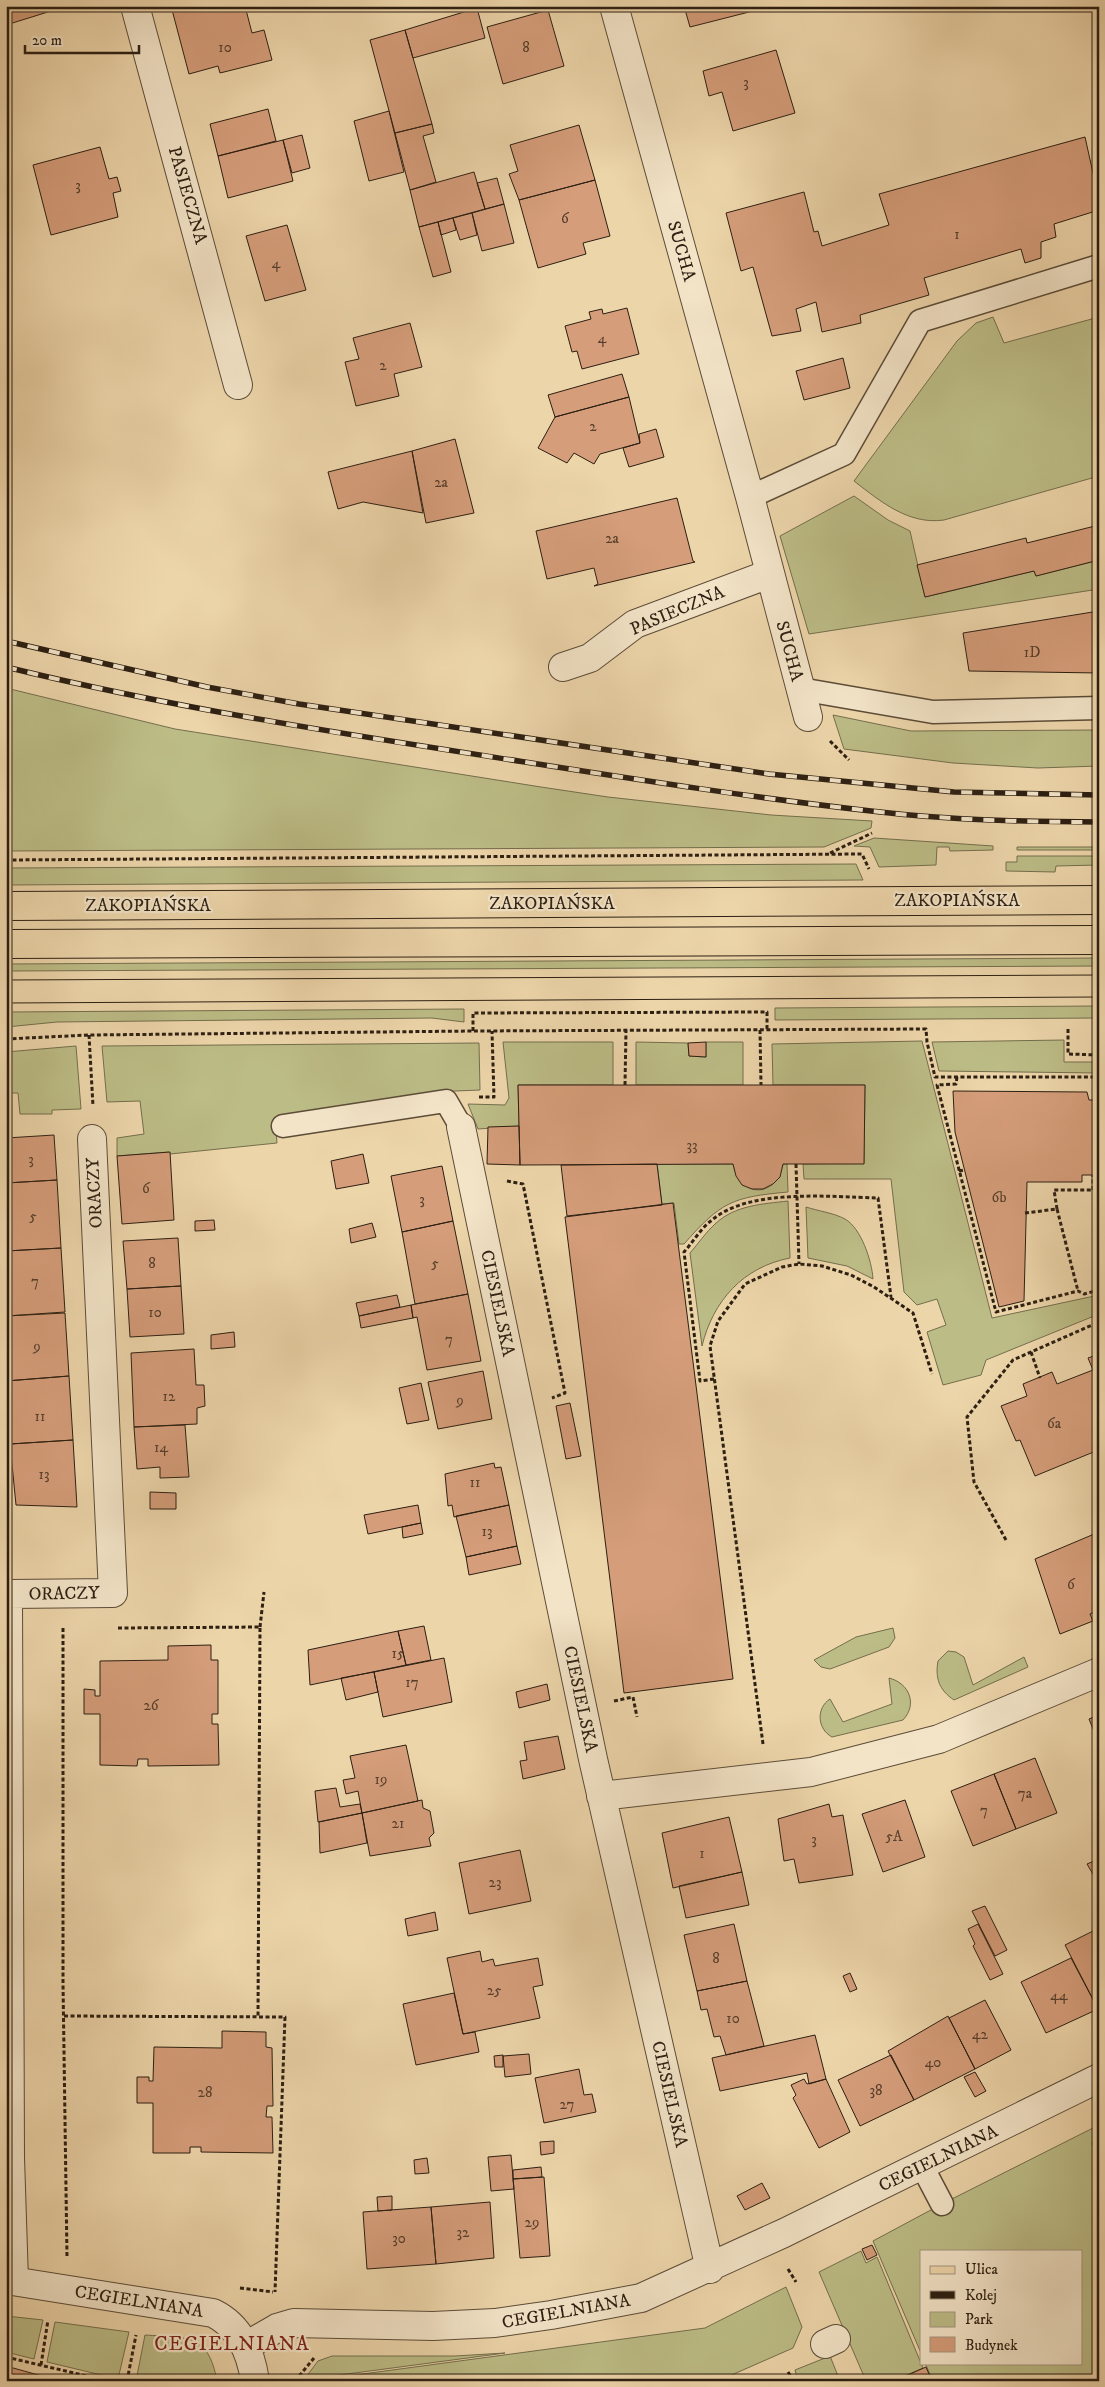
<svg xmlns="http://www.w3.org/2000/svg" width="1105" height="2387" viewBox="0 0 1105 2387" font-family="'IM FELL DW Pica',serif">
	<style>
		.green { fill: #bcbc86; stroke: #746e4c }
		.building { fill: #d59d7a; stroke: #2c1f12 }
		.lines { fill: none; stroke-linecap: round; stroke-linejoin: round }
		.lane-casing { stroke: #5c4c38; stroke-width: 25 }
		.street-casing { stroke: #5c4c38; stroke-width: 30 }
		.primary-casing { stroke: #2c1f12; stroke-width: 30 }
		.path { stroke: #2c1f12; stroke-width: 3; stroke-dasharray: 4 2.5; stroke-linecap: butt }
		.lane { stroke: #f3e4c8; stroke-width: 22 }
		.street { stroke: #f3e4c8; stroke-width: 28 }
		.primary { stroke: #edd5aa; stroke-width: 28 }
		.tram { stroke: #2c1f12; stroke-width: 1 }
		.rail-casing { stroke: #2c1f12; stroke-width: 5.5 }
		.rail { stroke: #f3e4c8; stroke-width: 4; stroke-dasharray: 11; stroke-linecap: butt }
		.labels { text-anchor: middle; stroke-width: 4.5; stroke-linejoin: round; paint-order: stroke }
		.number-label { font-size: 15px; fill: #563e2c }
		.street-label { font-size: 18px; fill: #2c1f12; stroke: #f3e4c8 }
		.quarter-label { font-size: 20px; letter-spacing: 1px; fill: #7a1f14; stroke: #f3e4c8 }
	</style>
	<rect width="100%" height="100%" fill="#edd5aa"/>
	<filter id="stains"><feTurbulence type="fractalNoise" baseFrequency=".004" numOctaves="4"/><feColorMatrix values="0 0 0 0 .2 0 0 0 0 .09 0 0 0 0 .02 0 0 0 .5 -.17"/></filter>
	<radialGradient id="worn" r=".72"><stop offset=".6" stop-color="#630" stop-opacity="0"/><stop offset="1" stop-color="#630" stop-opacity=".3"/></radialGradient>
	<path class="green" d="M993 317 1004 343 1099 317V476L944 520C909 525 881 502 854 481L957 341 976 323Z
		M854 496 888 520 910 531 925 597 1034 571 1036 576 1099 560V589L809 634 780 536Z
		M6 688 175 729 541 787 608 797 771 815 872 821 871 828 824 847 6 851Z
		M833 715 911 731 1099 730V766L1038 768 953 763 844 749Z
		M874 838 993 846V850L950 851 949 847H937L936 865 879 867 870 847 854 846Z
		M1017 847H1099V850H1017Z
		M1017 856H1099V865L1056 866 1055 872 1006 871V862H1017Z
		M856 864 863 880 6 885V868Z
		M1099 958V966L6 971V964Z
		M1099 1006V1018L775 1020V1008Z
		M464 1009V1022L432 1018 57 1022 6 1027V1012Z
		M1064 1040V1062H1099V1073L939 1071 932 1042Z
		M922 1041 992 1318 1099 1295V1314L986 1360 981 1375 943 1385 927 1332 946 1325 937 1299 917 1305 904 1292 891 1179H804L803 1164 864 1163 865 1085H773L772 1044Z
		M503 1042H613V1085H518L519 1126 478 1129 468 1104 505 1105 509 1098Z
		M636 1042 688 1043 689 1056 706 1057V1042H743V1085H636Z
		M479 1043 480 1090 455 1091 275 1118 277 1143 170 1154 169 1152 117 1156V1138L144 1134 140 1101 107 1102 102 1046Z
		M76 1046 81 1109 52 1110V1114H20L18 1093H6V1052Z
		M657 1164H733C740 1198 776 1199 783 1164H787L788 1192C732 1197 721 1202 684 1244H679L674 1203 662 1204Z
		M788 1201 790 1258C743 1267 713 1301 702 1346L690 1253C698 1244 706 1232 715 1224 735 1205 763 1204 788 1201Z
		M806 1207C818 1211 834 1213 845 1219 861 1228 872 1261 873 1279L847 1266 808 1258Z
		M893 1628 895 1638 889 1647 830 1669 821 1667 814 1660 856 1637Z
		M948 1651 956 1652 964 1657 973 1685 1024 1657 1028 1667 954 1700C939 1690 935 1678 938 1661Z
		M889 1678C909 1683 918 1704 903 1720L832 1737C817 1729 816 1708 830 1699L843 1722 892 1704Z
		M1099 2125V2140L1092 2143 1099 2159V2381H933L925 2363H1081V2251H921V2353L873 2241 942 2204Z
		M861 2251 866 2263 877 2257 923 2368 893 2381H866L819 2272Z
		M786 2287 802 2327 793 2348 718 2381H332L333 2378 705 2328Z
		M6 2316 43 2320 34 2359 6 2352Z
		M55 2322 129 2332 118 2379 47 2362Z
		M145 2335C186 2338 208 2332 217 2381H136Z
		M505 2353 332 2376 330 2381H303L318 2361 332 2356H455Z
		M830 2356 840 2381H798L795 2370Z"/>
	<path class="building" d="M6 6H64V7L6 25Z
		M171 6H245L252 33 264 30 272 60 220 73 218 66 189 74Z
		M684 6H752L753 11 690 27Z
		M477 8 485 38 413 58 405 30Z
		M548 10 564 66 503 84 487 27Z
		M405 30 432 124 395 133 370 40Z
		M776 50 795 113 733 131 722 92 709 96 703 71Z
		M268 109 276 141 218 156 210 124Z
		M389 111 404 172 369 181 354 121Z
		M432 124 434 133 423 136 436 182 410 190 395 133Z
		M579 125 595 180 519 200 509 174 518 171 510 145Z
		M302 135 310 168 292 173 283 140Z
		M1085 137 1099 200V210L1054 224 1056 237 1041 242V258L1025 263 1021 249 924 278 929 295 860 315 861 323 822 332 816 302 796 309 801 331 772 336 753 267 741 271 726 213 804 192 814 232 818 231 822 246 889 225 879 194Z
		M283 140 293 181 228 198 218 156Z
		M100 147 109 179 117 177 121 191 113 193 118 217 51 235 33 165Z
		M474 172 485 209 419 227 410 190Z
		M497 178 504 204 485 209 477 183Z
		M595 180 610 236 583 243 586 254 538 268 519 200Z
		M504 204 514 243 482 251 472 213Z
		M472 213 477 235 460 240 453 218Z
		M453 218 456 230 441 235 438 222Z
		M438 222 451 272 433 277 419 227Z
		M287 225 306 290 265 301 246 236Z
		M627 308 639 354 582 369 577 351 572 352 565 326 591 319 589 312 602 309 603 314Z
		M410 323 422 367 394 374 399 396 356 406 345 362 359 359 353 338Z
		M843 358 850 388 804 400 796 371Z
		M622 374 629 397 555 417 548 395Z
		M629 397 640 443 600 454 594 464 574 453 567 463 538 448 555 417Z
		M656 429 664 457 629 467 623 448 640 443 639 434Z
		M455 439 474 513 426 523 412 451Z
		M412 451 423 513 363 502 338 509 328 472Z
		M677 498 693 561 695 562 594 586 598 584 594 568 547 579 536 531Z
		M1099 525V560L1036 576 1034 571 925 597 917 565 1026 538 1027 543Z
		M1099 611V673L969 671 963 633Z
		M706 1042V1057L689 1056 688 1043Z
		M518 1085H865L864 1164H783L780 1177 773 1184 763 1189H752L742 1185 736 1176 733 1164 520 1165Z
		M953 1091 1087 1092 1089 1100H1099V1175H1082V1182H1027L1024 1301 999 1307 955 1132Z
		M519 1126 520 1165 487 1164 488 1127Z
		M54 1135 57 1180 6 1183V1138Z
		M170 1152 174 1220 122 1224 117 1156Z
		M363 1154 369 1183 336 1189 331 1161Z
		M657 1164 662 1205 567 1216 561 1165Z
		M442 1166 453 1221 402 1232 391 1176Z
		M57 1180 61 1248 6 1251V1183Z
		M673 1203 733 1679 624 1693 565 1217Z
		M214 1220 215 1230 195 1231V1221Z
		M453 1221 468 1294 415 1304 402 1232Z
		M372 1223 376 1237 351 1243 349 1229Z
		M178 1238 181 1286 127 1289 123 1241Z
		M61 1248 65 1312 6 1316V1251Z
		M181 1286 184 1334 130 1337 127 1289Z
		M468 1294 481 1361 427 1370 417 1317 413 1318 411 1305Z
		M397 1295 400 1307 359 1316 356 1303Z
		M411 1305 413 1318 361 1328 359 1316Z
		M65 1313 69 1376 6 1381V1316Z
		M234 1332 235 1347 211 1349V1335Z
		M194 1349 196 1385H204L205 1406 197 1408V1424L134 1427 131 1353Z
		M1099 1354V1442L1093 1444 1096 1451 1035 1476 1020 1440 1016 1441 1001 1406 1027 1396 1023 1384 1052 1372 1057 1384 1093 1370 1088 1358Z
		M483 1371 492 1419 438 1429 428 1382Z
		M69 1376 73 1440 10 1444 6 1381Z
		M421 1383 429 1420 407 1424 399 1388Z
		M570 1403 581 1456 566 1459 556 1406Z
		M185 1425 189 1477 160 1478V1467L137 1469 134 1427Z
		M73 1440 77 1507 16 1505 10 1444Z
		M494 1463 495 1468 501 1467 509 1505 454 1517 452 1505 448 1506 445 1474Z
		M150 1492 176 1493V1509H150Z
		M418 1505 421 1523 368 1534 364 1515Z
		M509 1505 517 1546 466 1557 456 1516Z
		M421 1523 423 1534 403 1538 402 1527Z
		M1099 1532V1610L1090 1614 1093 1621 1060 1634 1035 1559Z
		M517 1546 521 1564 469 1575 466 1557Z
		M424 1626 431 1660 406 1665 398 1631Z
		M398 1631 406 1665 310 1685 308 1650Z
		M211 1645V1660H218V1714H212V1724H218L219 1765 148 1766V1759H138L137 1766 100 1765V1714H84V1689L95 1690V1696H100V1661L168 1660V1646Z
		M444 1658 452 1702 383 1717 374 1672Z
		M374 1672 378 1692 346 1700 341 1678Z
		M547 1684 550 1700 519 1708 516 1692Z
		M1099 1715V1744L1089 1719Z
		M558 1736 565 1769 523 1779 520 1761 527 1760 524 1742Z
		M406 1745 418 1801 362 1813 358 1791 346 1794 343 1780 355 1778 350 1756Z
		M1035 1758 1057 1813 1016 1829 994 1774Z
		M994 1774 1016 1829 973 1846 951 1791Z
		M336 1788 340 1807 360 1804 362 1813 318 1822 315 1791Z
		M422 1800 423 1808 430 1811 434 1833 429 1838 431 1846 370 1856 362 1813Z
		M905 1800 925 1857 883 1872 862 1814Z
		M829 1804 832 1817 843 1815 853 1875 799 1883 794 1859 784 1861 778 1819Z
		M362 1813 367 1843 320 1853 319 1822Z
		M729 1817 742 1872 673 1888 662 1833Z
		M520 1850 531 1901 469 1914 459 1863Z
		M1099 1859V1890L1094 1882 1097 1881 1087 1864Z
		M742 1872 749 1905 686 1918 679 1886Z
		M985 1906 1007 1950 995 1956 972 1911Z
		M435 1912 438 1930 408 1936 405 1919Z
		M734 1924 747 1981 697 1991 684 1935Z
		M978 1924 1003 1974 990 1980 973 1946 975 1944 968 1929Z
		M1099 1928V2009H1098L1065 1945Z
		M480 1951 482 1962 493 1959 495 1966 538 1958 543 1985 533 1987 540 2018 463 2034 447 1958Z
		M1071 1958 1098 2009 1046 2033 1021 1982Z
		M850 1973 857 1989 850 1992 843 1976Z
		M747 1981 764 2046 726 2055 720 2036 714 2037 707 2009 701 2010 697 1991Z
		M454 1993 463 2034 475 2032 479 2052 416 2065 403 2004Z
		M985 2000 1011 2050 975 2069 949 2018Z
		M948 2016 975 2069 914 2100 888 2051Z
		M222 2031 266 2032V2047L272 2048 273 2106H267L266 2117H272L273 2153 201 2152V2147H190V2153H153V2103H137V2077H149V2081H153L154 2047 222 2048Z
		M815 2035 826 2079 809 2084 807 2073 720 2091 712 2058Z
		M529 2054 531 2074 505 2077 503 2056Z
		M503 2055V2067H495L494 2056Z
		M891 2055 914 2100 860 2126 838 2080Z
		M579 2069 584 2095 592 2094 596 2112 544 2123 535 2078Z
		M975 2072 986 2091 975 2097 964 2077Z
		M804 2079 807 2084 826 2079 850 2132 819 2148 793 2098 796 2095 791 2085Z
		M554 2141V2153L541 2155 540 2142Z
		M511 2155 514 2189 491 2191 488 2157Z
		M427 2158 429 2173 415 2174 414 2160Z
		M541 2167 542 2177 513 2179V2170Z
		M544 2177 550 2256 520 2258 513 2179Z
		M762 2183 770 2198 745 2210 737 2196Z
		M392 2196V2210L378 2211 377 2197Z
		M490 2202 494 2258 436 2264 431 2207Z
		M431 2207 436 2264 367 2269 363 2212Z
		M872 2245 877 2255 867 2260 862 2249Z
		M6 2366 60 2381H6Z
		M926 2367 932 2381H894Z"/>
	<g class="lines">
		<g class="lane-casing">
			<path id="lane" d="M750 497 844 454 920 321 1099 266
				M800 689 933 712 1099 708
				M283 1126 446 1101 461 1127
				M922 2166 942 2204"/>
		</g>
		<g class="street-casing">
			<path id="street" d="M135 6 238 385
				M614 6 750 497 808 717
				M563 667 590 658 635 624 769 574
				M461 1127 593 1759 710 2269
				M601 1796 811 1772 939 1739 1099 1672
				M6 2280 213 2313C240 2326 251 2353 255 2381
				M14 2281 10 2158 8 1594 113 1593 92 1139
				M825 2344 836 2339
				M246 2346 277 2328 294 2323 433 2326 495 2323 551 2315 641 2298 784 2233 1099 2078"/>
		</g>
		<g class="primary-casing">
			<path id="primary" d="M6 906 1099 900
				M6 944 1099 940"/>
		</g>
		<path class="path" d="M830 741 849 760
			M830 853 872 833
			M6 860 862 854 869 869
			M1068 1029V1054L1099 1055
			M760 1030 761 1085
			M473 1031V1013L767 1012V1030
			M89 1035 93 1106
			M6 1039 89 1035 473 1031 926 1029 927 1042 935 1077H1099
			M957 1077 956 1084 937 1085 996 1312 1078 1291 1084 1294 1099 1290
			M625 1085 626 1030
			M479 1097H494L492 1031
			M796 1164 799 1264
			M959 1171 964 1170
			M507 1181 523 1184 565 1393 552 1398
			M1093 1190V1175
			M1057 1209 1054 1190H1099
			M1025 1213 1057 1209 1078 1291
			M1094 1323 1099 1335
			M1031 1352 1040 1378
			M714 1379 700 1381 684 1252C693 1242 701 1228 712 1220 749 1188 831 1197 878 1198L891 1297
			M1006 1540 974 1482 967 1417 1013 1360 1099 1322
			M260 1627 264 1592
			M63 1628V1983L67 2257
			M118 1628 260 1627 258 2017
			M614 1701 633 1697 637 1717
			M763 1744 710 1346 718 1321 745 1284 782 1267 799 1264 822 1266 851 1275 874 1287 913 1313 932 1374
			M64 2016 285 2017 275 2292
			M788 2269 796 2282
			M240 2288 273 2292
			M6 2357 108 2381
			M41 2365 48 2320
			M788 2372 794 2381
			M127 2381 136 2335
			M295 2381 314 2358"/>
		<use href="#lane" class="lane"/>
		<use href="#street" class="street"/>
		<use href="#primary" class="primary"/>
		<path class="tram" d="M6 980 1099 975
			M6 1003 1099 997"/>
		<g class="rail-casing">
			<path id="rail" d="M6 641 207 687 299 704 769 774 954 792 1099 795
				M6 667C177 709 351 735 525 762 640 780 756 798 871 811 947 820 1023 822 1099 822"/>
		</g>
		<use href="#rail" class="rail"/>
	</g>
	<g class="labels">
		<g class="number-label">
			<text x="225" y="52">10</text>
			<text x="526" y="52">8</text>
			<text x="746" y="87">3</text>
			<text x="78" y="190">3</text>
			<text x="565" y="223">6</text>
			<text x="957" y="239">1</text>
			<text x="276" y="268">4</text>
			<text x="602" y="343">4</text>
			<text x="383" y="370">2</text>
			<text x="593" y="431">2</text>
			<text x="441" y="487">2a</text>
			<text x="612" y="543">2a</text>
			<text x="1032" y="657">1D</text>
			<text x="692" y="1150">33</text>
			<text x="31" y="1164">3</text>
			<text x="146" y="1193">6</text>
			<text x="999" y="1202">6b</text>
			<text x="422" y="1204">3</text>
			<text x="33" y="1221">5</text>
			<text x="152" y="1268">8</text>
			<text x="435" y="1268">5</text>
			<text x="35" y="1286">7</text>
			<text x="155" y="1317">10</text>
			<text x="449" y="1344">7</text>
			<text x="37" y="1351">9</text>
			<text x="169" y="1401">12</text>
			<text x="460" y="1405">9</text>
			<text x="40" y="1421">11</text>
			<text x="1054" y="1428">6a</text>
			<text x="161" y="1452">14</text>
			<text x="44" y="1479">13</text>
			<text x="475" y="1487">11</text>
			<text x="487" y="1536">13</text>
			<text x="1071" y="1589">6</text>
			<text x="398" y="1658">15</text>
			<text x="412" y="1687">17</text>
			<text x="151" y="1710">26</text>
			<text x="381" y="1784">19</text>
			<text x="1025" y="1798">7a</text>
			<text x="984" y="1815">7</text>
			<text x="398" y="1828">21</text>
			<text x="894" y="1841">5A</text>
			<text x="814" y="1844">3</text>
			<text x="702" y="1858">1</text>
			<text x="495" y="1887">23</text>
			<text x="716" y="1963">8</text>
			<text x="494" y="1995">25</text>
			<text x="1059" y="2000">44</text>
			<text x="733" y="2023">10</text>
			<text x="980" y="2039">42</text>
			<text x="933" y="2067">40</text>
			<text x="876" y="2095">38</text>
			<text x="205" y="2097">28</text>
			<text x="567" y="2109">27</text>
			<text x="532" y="2227">29</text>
			<text x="463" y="2237">32</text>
			<text x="399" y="2243">30</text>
		</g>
		<g class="street-label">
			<text transform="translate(188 195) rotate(74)" y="6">PASIECZNA</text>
			<text transform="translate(682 251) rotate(74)" y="6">SUCHA</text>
			<text transform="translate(677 610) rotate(-23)" y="6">PASIECZNA</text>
			<text transform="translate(790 651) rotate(75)" y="6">SUCHA</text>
			<text x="957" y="906">ZAKOPIAŃSKA</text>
			<text x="552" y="909">ZAKOPIAŃSKA</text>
			<text x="148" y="911">ZAKOPIAŃSKA</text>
			<text transform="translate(94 1193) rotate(-93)" y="6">ORACZY</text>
			<text transform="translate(498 1303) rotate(78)" y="6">CIESIELSKA</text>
			<text transform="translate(64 1593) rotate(-1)" y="6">ORACZY</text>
			<text transform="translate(581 1699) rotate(78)" y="6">CIESIELSKA</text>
			<text transform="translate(670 2094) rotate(77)" y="6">CIESIELSKA</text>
			<text transform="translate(938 2158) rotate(-26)" y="6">CEGIELNIANA</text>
			<text transform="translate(139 2301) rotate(9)" y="6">CEGIELNIANA</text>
			<text transform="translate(566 2311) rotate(-10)" y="6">CEGIELNIANA</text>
		</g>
		<g class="quarter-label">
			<text x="232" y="2350">CEGIELNIANA</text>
		</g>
	</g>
	<rect width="1105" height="2387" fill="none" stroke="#edd5aa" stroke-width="25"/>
	<rect x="8" y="8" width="1090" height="2372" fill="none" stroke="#2c1f12" stroke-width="2.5"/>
	<rect x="12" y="12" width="1080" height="2362" fill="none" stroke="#2c1f12"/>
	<rect x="920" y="2250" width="162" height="115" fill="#f3e4c8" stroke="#a3957f"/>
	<rect x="930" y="2266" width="25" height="8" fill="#edd5aa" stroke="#a3957f"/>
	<text x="965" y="2274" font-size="15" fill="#2c1f12">Ulica</text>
	<rect x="930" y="2291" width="25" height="8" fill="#2c1f12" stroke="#a3957f"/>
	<text x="965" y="2300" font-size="15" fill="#2c1f12">Kolej</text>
	<rect x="930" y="2312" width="25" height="15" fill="#bcbc86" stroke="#a3957f"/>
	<text x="965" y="2324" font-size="15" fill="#2c1f12">Park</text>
	<rect x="930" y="2337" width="25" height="15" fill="#d59d7a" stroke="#a3957f"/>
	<text x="965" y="2350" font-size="15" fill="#2c1f12">Budynek</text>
	<path d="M25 45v8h114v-8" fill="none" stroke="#2c1f12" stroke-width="2.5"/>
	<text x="32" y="45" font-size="15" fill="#2c1f12" stroke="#f3e4c8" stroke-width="4" paint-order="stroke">20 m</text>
	<rect width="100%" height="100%" filter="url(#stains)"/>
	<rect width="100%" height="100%" fill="url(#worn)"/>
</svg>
